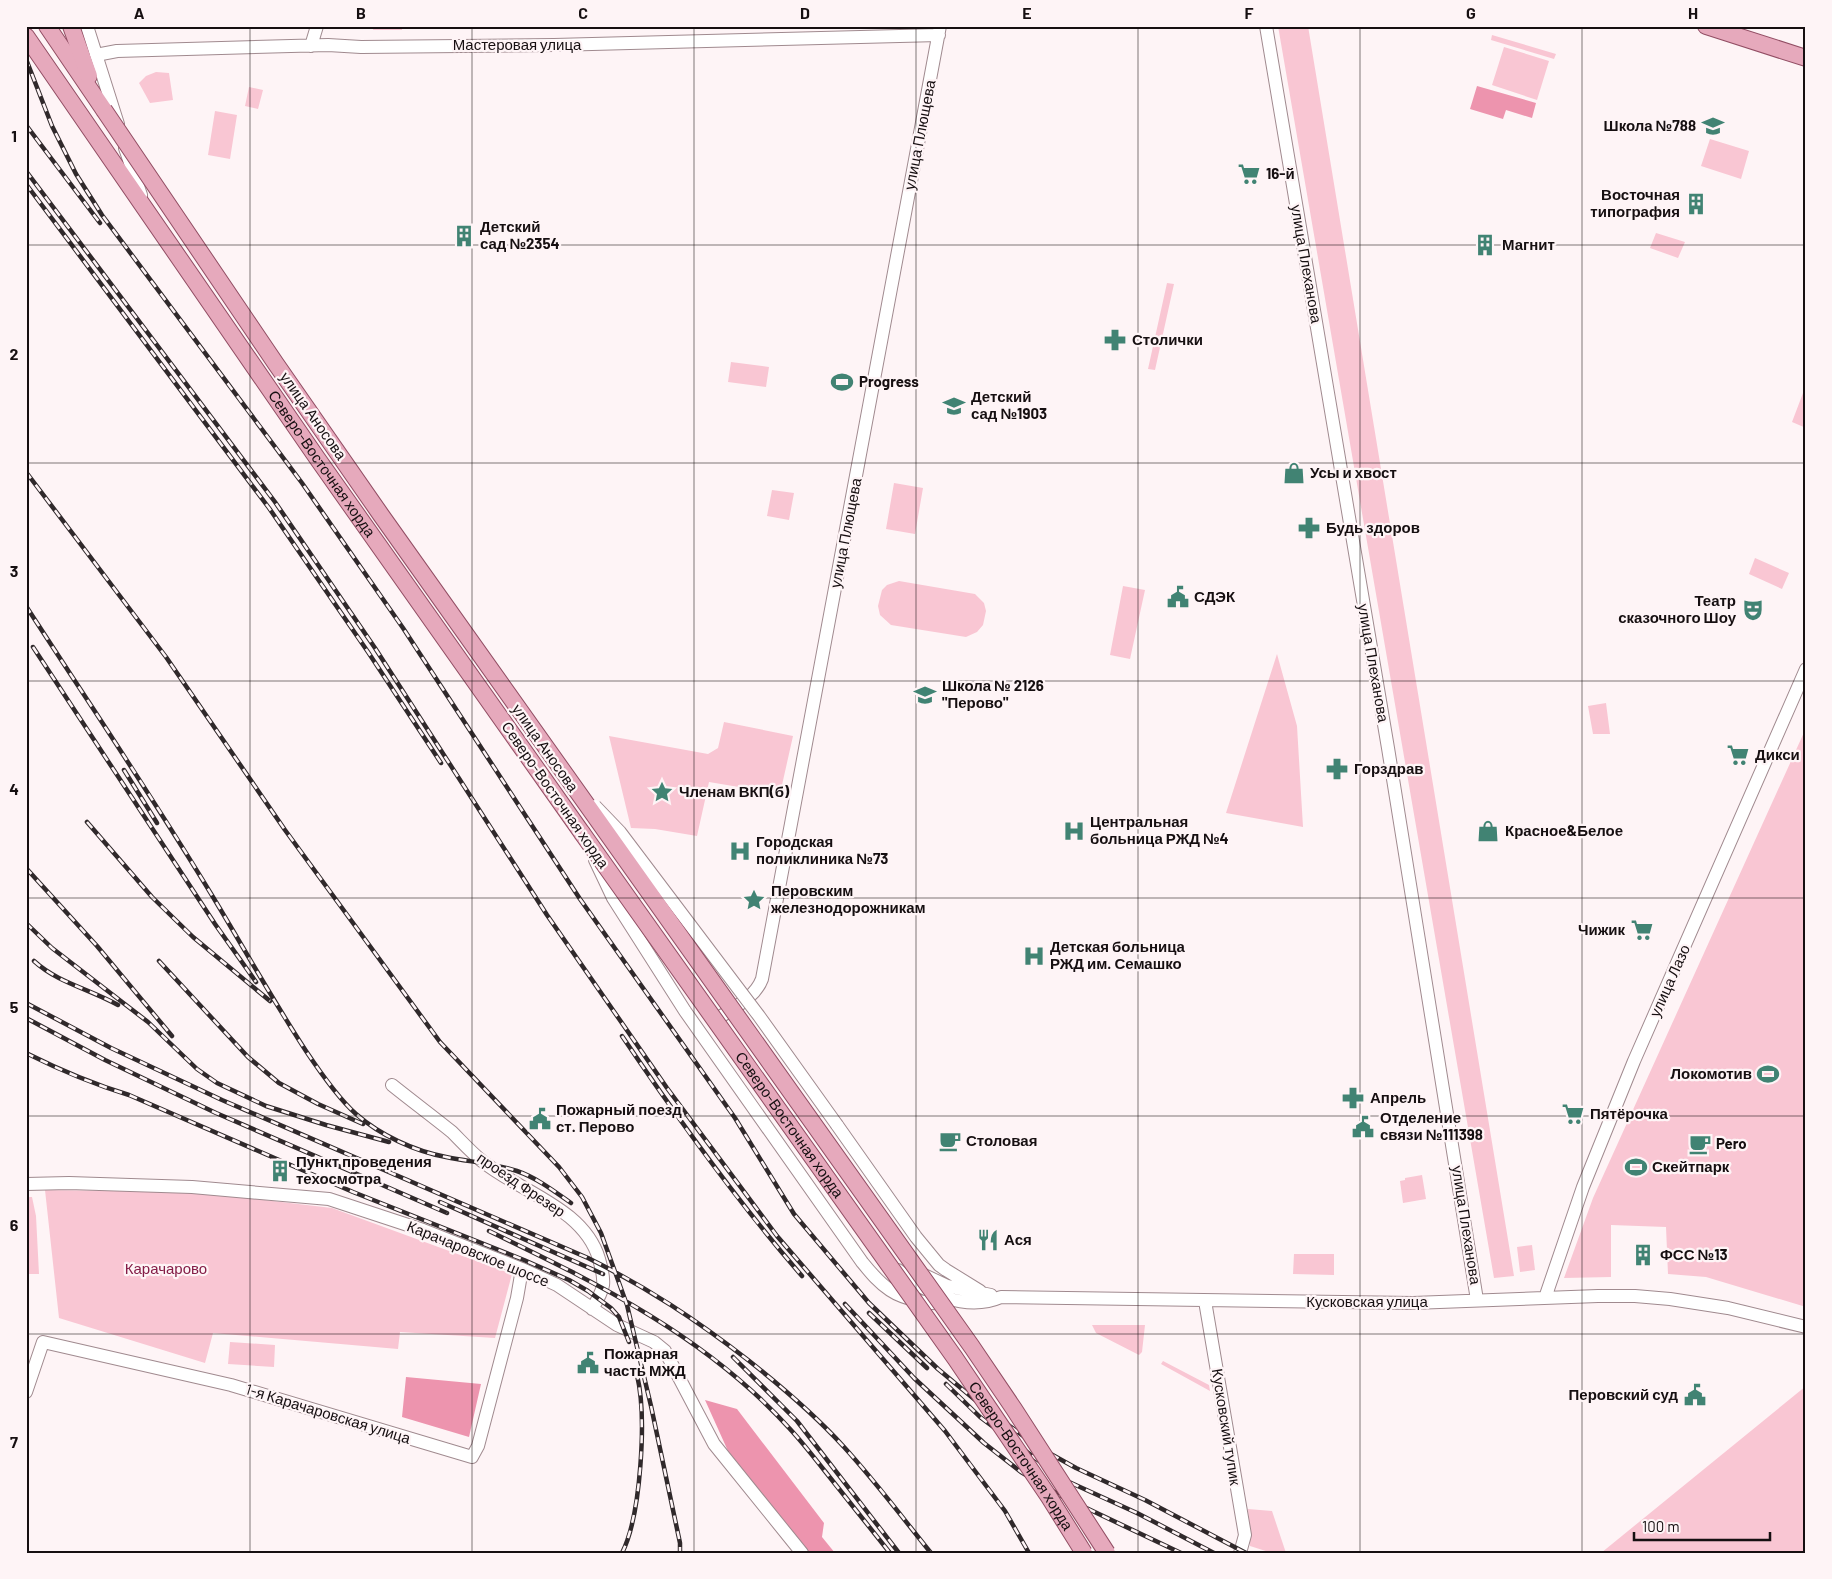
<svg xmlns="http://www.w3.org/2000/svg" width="1832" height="1579" viewBox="0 0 1832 1579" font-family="Barlow,sans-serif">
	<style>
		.green { fill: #f9c6d3 }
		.forest { fill: #ed94ae }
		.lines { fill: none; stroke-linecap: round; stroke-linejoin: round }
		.minor-casing { stroke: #a08a8f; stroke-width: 14 }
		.major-casing { stroke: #924e64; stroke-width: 18 }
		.minor { stroke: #fff; stroke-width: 12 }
		.major { stroke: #e6a9bc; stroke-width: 16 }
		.rail-casing { stroke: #30292b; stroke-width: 4.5 }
		.rail { stroke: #fef4f6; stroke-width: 2.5; stroke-dasharray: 8; stroke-linecap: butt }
		.minor-bridge-casing { stroke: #a08a8f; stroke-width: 14; stroke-linecap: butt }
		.major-bridge-casing { stroke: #924e64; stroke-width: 18; stroke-linecap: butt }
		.minor-bridge { stroke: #fff; stroke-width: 12 }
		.major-bridge { stroke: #e6a9bc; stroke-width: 16 }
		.grid { fill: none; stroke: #160f11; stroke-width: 1; stroke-opacity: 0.55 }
		.labels { text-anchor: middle; stroke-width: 4.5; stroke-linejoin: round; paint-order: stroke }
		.street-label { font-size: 15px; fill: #160f11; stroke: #fef4f6 }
		.poi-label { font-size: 15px; font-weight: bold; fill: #160f11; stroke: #fef4f6; text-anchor: start }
		.park-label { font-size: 15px; fill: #841d47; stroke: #fef4f6 }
		.neatline { fill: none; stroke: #160f11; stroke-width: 2 }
		.grid-label { font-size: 16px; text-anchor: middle; font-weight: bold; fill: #160f11 }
	</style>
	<rect width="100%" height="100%" fill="#fef4f6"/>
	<path class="green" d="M374 26H402V30H373Z
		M1278 26H1308L1514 1276 1494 1278Z
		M1492 35 1556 54 1554 59 1491 40Z
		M1504 47 1549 61 1537 100 1492 85Z
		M156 72 169 73 173 100 150 103 139 83 146 76Z
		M249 87 263 90 258 109 245 106Z
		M215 111 237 115 230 159 208 155Z
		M1710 139 1749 151 1741 179 1701 166Z
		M1656 233 1685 242 1678 258 1650 248Z
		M1167 283 1174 284 1155 370 1148 369Z
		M731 362 769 367 766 387 728 382Z
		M1803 393 1806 394V428L1792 422Z
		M894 483 923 488 915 534 886 529Z
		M772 490 794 493 789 520 767 516Z
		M1755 558 1789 573 1782 589 1749 574Z
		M899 581 975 594 984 603 986 611 983 625 977 632 966 637 891 625 880 615 878 606 882 590 887 585Z
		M1123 586 1145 590 1130 659 1110 655Z
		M1277 654 1297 726 1303 827 1226 813Z
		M1606 703 1610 734H1593L1588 706Z
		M724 722 793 736 780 794 709 782 697 836 655 829 631 828 609 736 708 754 718 748Z
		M1806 728V1307L1706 1277 1668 1274 1666 1227 1611 1225V1277L1564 1278 1593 1198Z
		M1422 1175 1426 1199 1403 1203 1400 1181 1405 1180V1178Z
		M45 1190 198 1192 332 1208 512 1274 495 1338 400 1332 398 1349 213 1333 205 1363 59 1318Z
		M26 1197H32L36 1216 39 1274H26Z
		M1532 1245 1535 1270 1520 1272 1517 1247Z
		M1294 1254H1334V1275L1293 1274Z
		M1092 1325H1145L1142 1352 1139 1355 1096 1333Z
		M230 1342 275 1345 274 1367 228 1364Z
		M1163 1361 1209 1385 1210 1391 1161 1364Z
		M1806 1386V1553H1601Z
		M1248 1509 1272 1511 1286 1553H1272L1250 1546Z"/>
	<path class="forest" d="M1477 86 1536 103 1532 118 1506 110 1503 119 1470 109Z
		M406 1377 481 1384 469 1437 402 1417Z
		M705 1400 737 1409 824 1523 822 1537 835 1553H807L728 1451Z"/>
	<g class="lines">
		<g class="minor-casing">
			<path id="minor" d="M87 26 118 124
				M1266 26 1388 748 1477 1300
				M311 46 317 26
				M96 55 117 51 328 45 361 47 554 45 939 35
				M125 148 141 195
				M595 860 613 898 685 1011 862 1262C871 1273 879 1283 890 1290 905 1300 930 1304 947 1304
				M717 1019C733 1008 755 998 762 979L940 26
				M392 1085C412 1101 432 1116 452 1132 462 1142 471 1152 482 1161 520 1192 584 1208 599 1259 606 1283 605 1288 592 1309
				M837 1125 916 1237 939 1265 946 1270 980 1291
				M26 1184 69 1183 192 1187 329 1199 423 1230 522 1269 557 1285 617 1325 654 1342 665 1351 714 1444 802 1553
				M898 1270C924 1293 966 1312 1001 1297L1413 1303 1598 1296H1635L1670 1299 1728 1308 1806 1327
				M920 1273 947 1286 991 1295
				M1545 1298 1583 1187 1634 1061 1806 669
				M1205 1301 1245 1535 1240 1553
				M26 1392 43 1342 231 1385 472 1457 478 1446 517 1298 522 1269"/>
		</g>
		<g class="major-casing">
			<g id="major">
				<path d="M47 26 104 110"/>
				<path d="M71 26 89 76"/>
				<path d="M1706 26 1806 58"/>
				<path id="s1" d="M26 36 317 458 582 833"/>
			</g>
		</g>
		<use href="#minor" class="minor"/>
		<use href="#major" class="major"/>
		<g class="rail-casing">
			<path id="rail" d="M26 59 52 126 76 174 102 215 302 483 403 628 580 899 735 1118 794 1214 869 1303 938 1369 986 1409 1040 1448 1076 1468 1145 1500 1246 1553
				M26 125 100 223
				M26 171 275 502 375 648 547 915 667 1088 777 1236 945 1431 1005 1511 1029 1553
				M26 184 269 508 368 652 441 763
				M26 472 166 657 285 830 440 1042 559 1167 582 1197 601 1233 627 1305 651 1406 680 1543V1553
				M26 606C90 705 156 802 216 902 246 952 274 1002 306 1051 318 1069 339 1099 356 1114 380 1135 414 1151 446 1157 470 1162 493 1163 517 1171 537 1178 554 1191 571 1203
				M33 647 215 924 256 982
				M124 770 157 823
				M87 822 152 897 193 937 270 1001
				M26 868 97 946 172 1036
				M26 923 52 948 148 1022 197 1069 217 1083 266 1106 326 1125 389 1142
				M34 961C58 983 90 989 118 1005
				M159 961 248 1057 279 1083 318 1104 363 1124
				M26 1003 111 1048 222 1100 588 1258C648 1288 695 1319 748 1360 782 1387 815 1415 844 1447 875 1481 902 1517 931 1553
				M26 1018 105 1060 216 1113 447 1213
				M622 1036C678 1119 736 1200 802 1276
				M26 1053C60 1070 93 1084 129 1095L353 1192 524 1260 569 1280 588 1291 611 1308 619 1317 629 1342
				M440 1202 603 1274
				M489 1231C599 1284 707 1337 790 1429 802 1442 813 1456 824 1470 846 1498 868 1525 890 1553
				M845 1304 914 1378 984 1443 1021 1472 1061 1496 1181 1553
				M869 1313 927 1368
				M733 1357 797 1421 899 1553
				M946 1384 980 1417 1035 1458 1069 1482 1137 1513 1214 1553
				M622 1553C641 1516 647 1416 637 1375"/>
		</g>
		<use href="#rail" class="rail"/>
		<g class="minor-bridge-casing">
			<path id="minor-bridge" d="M595 806 620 832 759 1016 837 1125"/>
		</g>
		<g class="major-bridge-casing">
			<g id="major-bridge">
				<path d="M104 110 276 364 381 515 972 1347 1014 1409 1107 1553"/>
				<path id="s2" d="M582 833 955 1358 1049 1497 1084 1553"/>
			</g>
		</g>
		<use href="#minor-bridge" class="minor-bridge"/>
		<use href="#major-bridge" class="major-bridge"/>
	</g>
	<path class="grid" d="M250 26V1553M472 26V1553M694 26V1553M916 26V1553M1138 26V1553M1360 26V1553M1582 26V1553M26 245H1806M26 463H1806M26 681H1806M26 898H1806M26 1116H1806M26 1334H1806"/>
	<defs>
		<g id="school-bare" transform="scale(1.725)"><path d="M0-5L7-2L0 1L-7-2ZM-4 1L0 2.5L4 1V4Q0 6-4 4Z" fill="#418373" stroke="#fef4f6" stroke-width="2.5" paint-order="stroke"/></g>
		<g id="supermarket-bare" transform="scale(1.725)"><path d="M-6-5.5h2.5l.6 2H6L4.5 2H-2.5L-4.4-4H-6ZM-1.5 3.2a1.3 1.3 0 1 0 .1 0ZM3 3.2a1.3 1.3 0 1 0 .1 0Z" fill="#418373" stroke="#fef4f6" stroke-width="2.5" paint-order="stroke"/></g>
		<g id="building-bare" transform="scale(1.725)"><path d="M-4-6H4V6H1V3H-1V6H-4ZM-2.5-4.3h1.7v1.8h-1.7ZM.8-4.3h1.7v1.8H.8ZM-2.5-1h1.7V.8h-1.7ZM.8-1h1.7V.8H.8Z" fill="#418373" stroke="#fef4f6" stroke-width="2.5" paint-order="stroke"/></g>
		<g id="pharmacy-bare" transform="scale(1.725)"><path d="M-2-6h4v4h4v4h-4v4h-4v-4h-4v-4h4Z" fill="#418373" stroke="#fef4f6" stroke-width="2.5" paint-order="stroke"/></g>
		<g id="stadium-bare" transform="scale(1.725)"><path d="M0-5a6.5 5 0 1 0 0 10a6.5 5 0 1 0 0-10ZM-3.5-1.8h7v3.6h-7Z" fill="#418373" stroke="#fef4f6" stroke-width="2.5" paint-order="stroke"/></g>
		<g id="shop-bare" transform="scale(1.725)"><path d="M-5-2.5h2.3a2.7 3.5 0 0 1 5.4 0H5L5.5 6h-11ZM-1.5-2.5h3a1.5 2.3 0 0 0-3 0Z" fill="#418373" stroke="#fef4f6" stroke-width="2.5" paint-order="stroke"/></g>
		<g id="civic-bare" transform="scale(1.725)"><path d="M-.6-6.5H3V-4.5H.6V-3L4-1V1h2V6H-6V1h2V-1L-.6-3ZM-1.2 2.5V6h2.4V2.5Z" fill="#418373" stroke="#fef4f6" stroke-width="2.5" paint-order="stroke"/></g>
		<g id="theatre-bare" transform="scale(1.725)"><path d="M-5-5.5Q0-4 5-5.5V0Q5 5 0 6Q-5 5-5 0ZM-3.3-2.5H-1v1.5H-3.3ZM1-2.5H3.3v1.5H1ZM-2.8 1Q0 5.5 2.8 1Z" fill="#418373" stroke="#fef4f6" stroke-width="2.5" paint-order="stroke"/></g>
		<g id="sight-bare" transform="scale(1.725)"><path d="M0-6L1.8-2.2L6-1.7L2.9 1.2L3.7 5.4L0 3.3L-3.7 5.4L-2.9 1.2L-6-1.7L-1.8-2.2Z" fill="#418373" stroke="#fef4f6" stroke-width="2.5" paint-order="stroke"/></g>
		<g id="hospital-bare" transform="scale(1.725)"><path d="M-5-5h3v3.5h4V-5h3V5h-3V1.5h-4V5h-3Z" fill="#418373" stroke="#fef4f6" stroke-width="2.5" paint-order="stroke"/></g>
		<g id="cafe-bare" transform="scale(1.725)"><path d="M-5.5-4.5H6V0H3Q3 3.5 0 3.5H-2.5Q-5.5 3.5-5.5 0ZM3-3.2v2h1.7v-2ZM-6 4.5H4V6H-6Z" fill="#418373" stroke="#fef4f6" stroke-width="2.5" paint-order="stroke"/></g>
		<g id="restaurant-bare" transform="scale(1.725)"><path d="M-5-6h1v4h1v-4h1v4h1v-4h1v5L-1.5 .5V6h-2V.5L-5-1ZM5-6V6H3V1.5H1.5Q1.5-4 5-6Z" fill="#418373" stroke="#fef4f6" stroke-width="2.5" paint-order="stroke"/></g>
	</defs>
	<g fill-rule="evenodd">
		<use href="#school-bare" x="1713" y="126"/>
		<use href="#supermarket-bare" x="1249" y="174"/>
		<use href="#building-bare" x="1696" y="204"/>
		<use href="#building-bare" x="464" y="236"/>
		<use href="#building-bare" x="1485" y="245"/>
		<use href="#pharmacy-bare" x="1115" y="340"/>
		<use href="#stadium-bare" x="842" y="382"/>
		<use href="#school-bare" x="954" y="406"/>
		<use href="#shop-bare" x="1294" y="473"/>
		<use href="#pharmacy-bare" x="1309" y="528"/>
		<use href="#civic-bare" x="1178" y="597"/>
		<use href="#theatre-bare" x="1753" y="610"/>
		<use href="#school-bare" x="925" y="695"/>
		<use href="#supermarket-bare" x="1738" y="755"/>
		<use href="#pharmacy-bare" x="1337" y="769"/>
		<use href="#sight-bare" x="662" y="792"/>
		<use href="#hospital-bare" x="1074" y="831"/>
		<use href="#shop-bare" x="1488" y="831"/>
		<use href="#hospital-bare" x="740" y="851"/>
		<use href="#sight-bare" x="754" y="900"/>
		<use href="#supermarket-bare" x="1642" y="930"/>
		<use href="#hospital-bare" x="1034" y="956"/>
		<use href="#stadium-bare" x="1768" y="1074"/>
		<use href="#pharmacy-bare" x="1353" y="1098"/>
		<use href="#supermarket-bare" x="1573" y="1114"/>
		<use href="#civic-bare" x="540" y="1119"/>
		<use href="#civic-bare" x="1363" y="1127"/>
		<use href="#cafe-bare" x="950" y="1141"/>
		<use href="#cafe-bare" x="1700" y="1144"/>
		<use href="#stadium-bare" x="1636" y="1167"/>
		<use href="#building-bare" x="280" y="1171"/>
		<use href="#restaurant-bare" x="988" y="1240"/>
		<use href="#building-bare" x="1643" y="1255"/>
		<use href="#civic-bare" x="588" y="1363"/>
		<use href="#civic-bare" x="1695" y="1395"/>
	</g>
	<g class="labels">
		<g class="street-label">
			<text x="517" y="50">Мастеровая улица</text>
			<text transform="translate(920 135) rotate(-79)" y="5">улица Плющева</text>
			<text transform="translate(1306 264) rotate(80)" y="5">улица Плеханова</text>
			<text transform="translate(313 416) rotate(55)" y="5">улица Аносова</text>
			<text dy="5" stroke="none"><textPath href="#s1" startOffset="520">Северо-Восточная хорда</textPath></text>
			<text transform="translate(846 533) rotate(-79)" y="5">улица Плющева</text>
			<text transform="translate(1373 663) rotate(80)" y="5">улица Плеханова</text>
			<text transform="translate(545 748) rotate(55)" y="5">улица Аносова</text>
			<text transform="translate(555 795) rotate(55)" y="5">Северо-Восточная хорда</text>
			<text transform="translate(1670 981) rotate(-66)" y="5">улица Лазо</text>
			<text dy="5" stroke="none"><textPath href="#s2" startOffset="358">Северо-Восточная хорда</textPath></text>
			<text transform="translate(521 1185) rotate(34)" y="5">проезд Фрезер</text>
			<text transform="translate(1466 1225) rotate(81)" y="5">улица Плеханова</text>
			<text transform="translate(478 1254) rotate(22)" y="5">Карачаровское шоссе</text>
			<text x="1367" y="1307">Кусковская улица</text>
			<text transform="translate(328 1414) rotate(17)" y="5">1-я Карачаровская улица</text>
			<text transform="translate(1226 1427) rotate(81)" y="5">Кусковский тупик</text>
			<text dy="5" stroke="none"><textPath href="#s2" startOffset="762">Северо-Восточная хорда</textPath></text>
		</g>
		<g class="poi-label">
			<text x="1696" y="131" text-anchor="end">Школа №788</text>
			<text x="1266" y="179">16-й</text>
			<text x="1680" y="200" text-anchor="end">Восточная<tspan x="1680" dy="17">типография</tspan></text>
			<text x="480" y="232">Детский<tspan x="480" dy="17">сад №2354</tspan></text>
			<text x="1502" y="250">Магнит</text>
			<text x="1132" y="345">Столички</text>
			<text x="859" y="387">Progress</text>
			<text x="971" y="402">Детский<tspan x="971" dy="17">сад №1903</tspan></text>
			<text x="1310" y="478">Усы и хвост</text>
			<text x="1326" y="533">Будь здоров</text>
			<text x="1194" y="602">СДЭК</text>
			<text x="1736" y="606" text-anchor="end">Театр<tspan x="1736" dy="17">сказочного Шоу</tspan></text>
			<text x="942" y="691">Школа № 2126<tspan x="942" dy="17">"Перово"</tspan></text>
			<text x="1755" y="760">Дикси</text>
			<text x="1354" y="774">Горздрав</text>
			<text x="679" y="797">Членам ВКП(б)</text>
			<text x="1090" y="827">Центральная<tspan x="1090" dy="17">больница РЖД №4</tspan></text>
			<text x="1505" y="836">Красное&amp;Белое</text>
			<text x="756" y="847">Городская<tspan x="756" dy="17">поликлиника №73</tspan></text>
			<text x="771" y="896">Перовским<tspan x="771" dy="17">железнодорожникам</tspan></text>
			<text x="1625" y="935" text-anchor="end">Чижик</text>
			<text x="1050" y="952">Детская больница<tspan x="1050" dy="17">РЖД им. Семашко</tspan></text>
			<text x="1752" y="1079" text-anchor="end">Локомотив</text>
			<text x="1370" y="1103">Апрель</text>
			<text x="556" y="1115">Пожарный поезд<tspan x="556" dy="17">ст. Перово</tspan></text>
			<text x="1590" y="1119">Пятёрочка</text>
			<text x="1380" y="1123">Отделение<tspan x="1380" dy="17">связи №111398</tspan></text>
			<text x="966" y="1146">Столовая</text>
			<text x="1716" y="1149">Pero</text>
			<text x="296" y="1167">Пункт проведения<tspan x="296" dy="17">техосмотра</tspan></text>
			<text x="1652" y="1172">Скейтпарк</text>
			<text x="1004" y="1245">Ася</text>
			<text x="1660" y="1260">ФСС №13</text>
			<text x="604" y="1359">Пожарная<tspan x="604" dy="17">часть МЖД</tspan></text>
			<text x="1678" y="1400" text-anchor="end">Перовский суд</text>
		</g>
		<g class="park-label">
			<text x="166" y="1274">Карачарово</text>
		</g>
	</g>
	<rect width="1832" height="1579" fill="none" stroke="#fef4f6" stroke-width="55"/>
	<path d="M1634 1532v8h136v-8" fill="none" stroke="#160f11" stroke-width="2.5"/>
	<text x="1642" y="1532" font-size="15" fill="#160f11" stroke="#fef4f6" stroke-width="4" paint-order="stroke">100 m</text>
	<rect x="28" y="28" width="1776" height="1524" class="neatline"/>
	<g class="grid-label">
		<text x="139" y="19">A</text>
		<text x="361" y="19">B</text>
		<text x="583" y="19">C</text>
		<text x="805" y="19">D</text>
		<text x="1027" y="19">E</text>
		<text x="1249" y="19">F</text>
		<text x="1471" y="19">G</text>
		<text x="1693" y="19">H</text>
		<text x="14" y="142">1</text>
		<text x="14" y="360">2</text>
		<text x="14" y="577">3</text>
		<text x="14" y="795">4</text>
		<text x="14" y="1013">5</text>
		<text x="14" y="1231">6</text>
		<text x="14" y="1448">7</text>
	</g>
</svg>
